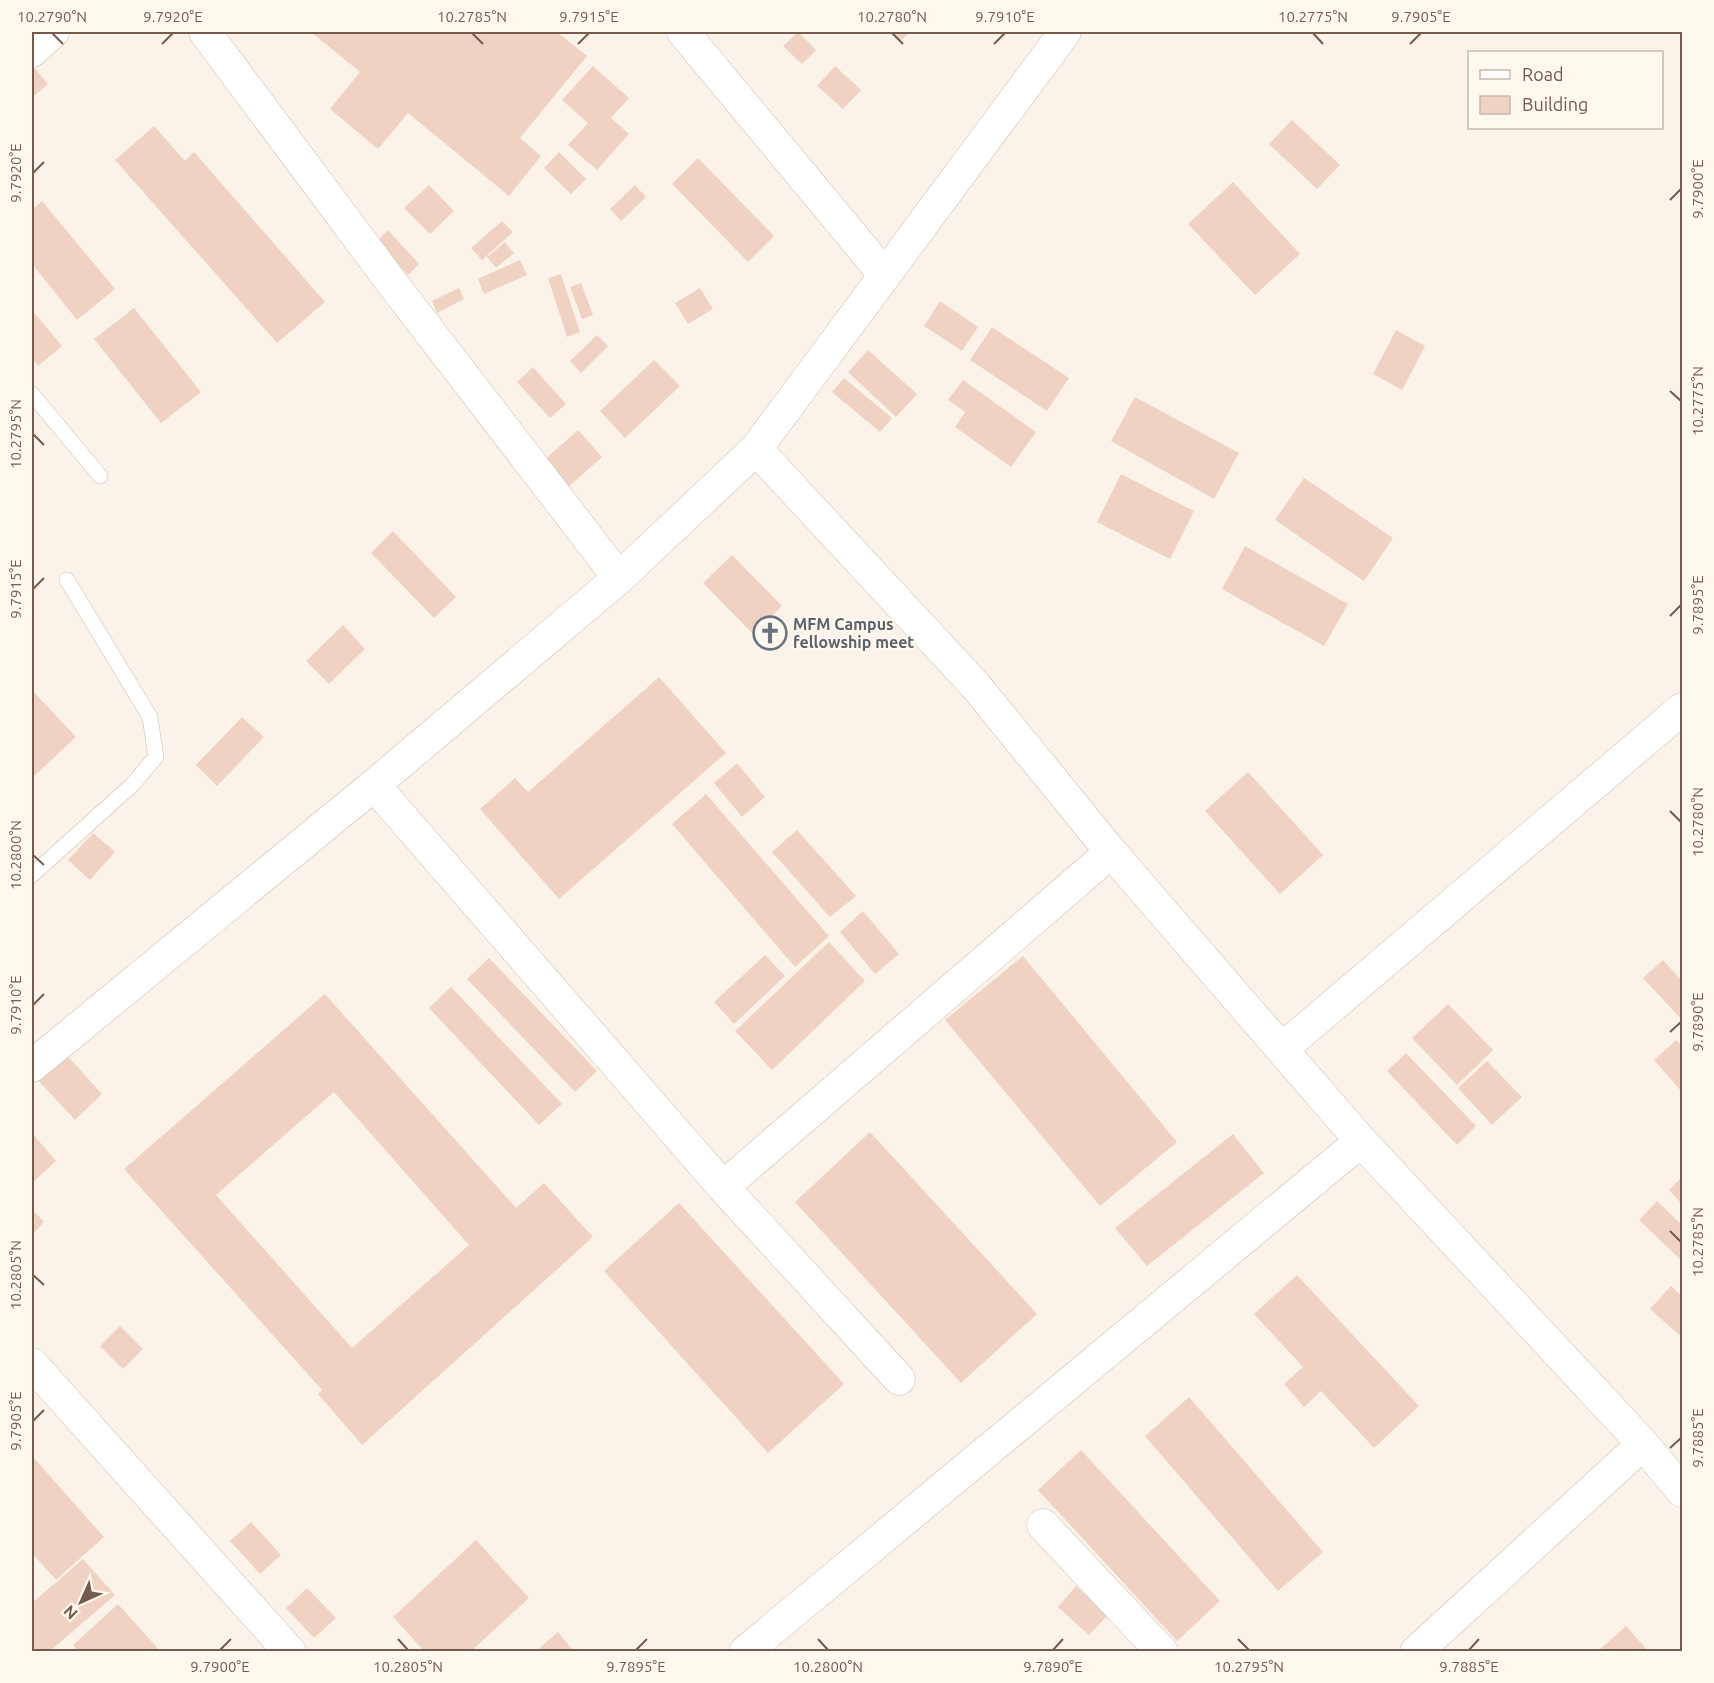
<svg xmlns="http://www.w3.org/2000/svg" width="1714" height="1683" viewBox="0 0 1714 1683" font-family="Ubuntu,sans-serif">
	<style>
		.building { fill: #f0d2c2; fill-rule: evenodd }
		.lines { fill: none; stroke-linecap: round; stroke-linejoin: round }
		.lane-casing { stroke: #cdbbaf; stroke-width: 16 }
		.street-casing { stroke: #cdbbaf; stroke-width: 33 }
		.lane { stroke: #fff; stroke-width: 15 }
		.street { stroke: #fff; stroke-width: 32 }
		.ticks { fill: none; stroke: #755a4e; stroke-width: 2 }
		.labels { text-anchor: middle; stroke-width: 4.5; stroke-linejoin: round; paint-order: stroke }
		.worship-label { font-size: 16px; font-weight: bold; fill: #5b616d; stroke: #fef8ef; text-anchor: start }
		.neatline { fill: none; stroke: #755a4e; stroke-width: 2 }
		.ticks-label { font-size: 15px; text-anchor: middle; fill: #755a4e }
	</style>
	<rect width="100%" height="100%" fill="#fbf3e9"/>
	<path class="building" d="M311 32H557L587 56 520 138 541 156 509 196 408 113 378 149 330 109 360 72Z
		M798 32 816 50 802 64 783 46Z
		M891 32H910L900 41Z
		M32 65 48 84 32 98Z
		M593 66 629 98 611 118 629 134 597 170 568 145 588 123 562 100Z
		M835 66 861 90 843 109 817 86Z
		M1292 120 1340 165 1317 189 1269 144Z
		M154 126 185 161 194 152 325 302 277 343 115 160Z
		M559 152 586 179 571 194 544 168Z
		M698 158 774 236 748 262 672 184Z
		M1233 182 1300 254 1255 295 1188 224Z
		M429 185 454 211 430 234 404 208Z
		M635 185 646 197 621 221 610 209Z
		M42 201 115 289 77 320 32 264V210Z
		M502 221 513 232 482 260 471 248Z
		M388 230 419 264 408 275 377 241Z
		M505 242 514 253 496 268 487 257Z
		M520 260 527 275 484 294 478 279Z
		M561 274 580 332 567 337 548 278Z
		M581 283 593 315 582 319 570 287Z
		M459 288 464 299 437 313 432 301Z
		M700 288 713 309 688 324 675 303Z
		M940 301 978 327 962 351 924 326Z
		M134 308 201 392 161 423 94 339Z
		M32 310 62 346 38 366 32 358Z
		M992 327 1069 378 1047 411 970 360Z
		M1396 330 1425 346 1402 390 1373 374Z
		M597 335 608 346 581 373 570 361Z
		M868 350 917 394 896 417 848 372Z
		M654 360 680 386 625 438 600 411Z
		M533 367 566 404 550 418 517 382Z
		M844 378 892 418 880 432 832 392Z
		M963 380 1036 432 1011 467 955 427 965 412 948 400Z
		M1135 397 1239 453 1214 499 1111 441Z
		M578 430 602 457 566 489 542 462Z
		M1121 474 1194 511 1170 559 1097 522Z
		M1304 478 1393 538 1364 581 1275 520Z
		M393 531 456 597 434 618 371 553Z
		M1245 546 1348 604 1324 646 1222 589Z
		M732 555 782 606 753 634 703 583Z
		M343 625 365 649 329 684 306 661Z
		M659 677 726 753 559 899 480 809 515 778 528 792Z
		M32 690 76 737 32 778Z
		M242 717 264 737 217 786 196 765Z
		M737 763 765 797 742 817 714 783Z
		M1248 772 1323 855 1280 894 1205 811Z
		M706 794 829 936 795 967 672 824Z
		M797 830 856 896 830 917 772 852Z
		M93 833 115 852 90 880 68 860Z
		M863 911 899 954 875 974 840 932Z
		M829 942 865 981 772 1070 735 1031Z
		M765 955 785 976 734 1024 714 1002Z
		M1023 956 1177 1142 1100 1206 945 1020Z
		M489 958 597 1071 575 1092 467 979Z
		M1663 960 1682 981V1020L1643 978Z
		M451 987 562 1104 539 1125 429 1008Z
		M325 994 516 1208 544 1183 593 1237 362 1445 318 1394 322 1390 124 1169ZM334 1092 469 1245 352 1348 216 1195Z
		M1448 1004 1493 1050 1457 1085 1412 1038Z
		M1676 1040 1682 1046V1092L1654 1060Z
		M64 1052 102 1094 75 1120 36 1078Z
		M1406 1053 1476 1126 1457 1145 1387 1071Z
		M1487 1061 1522 1097 1492 1125 1458 1088Z
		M870 1132 1037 1314 961 1383 795 1202Z
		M32 1133 56 1161 32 1183Z
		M1233 1134 1264 1173 1147 1266 1115 1228Z
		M1682 1177V1204L1669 1190Z
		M1657 1201 1682 1225V1261L1639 1220Z
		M679 1203 844 1384 768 1453 604 1271Z
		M32 1209 44 1222 32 1235Z
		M1297 1275 1419 1406 1374 1448 1321 1391 1304 1407 1284 1384 1303 1367 1254 1314Z
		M1671 1286 1682 1296V1331L1679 1335 1650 1309Z
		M120 1326 143 1349 123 1369 100 1346Z
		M1189 1397 1323 1552 1278 1591 1145 1436Z
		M1081 1450 1220 1601 1177 1641 1038 1490Z
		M32 1456 104 1537 56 1580 32 1553Z
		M251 1522 281 1555 260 1574 230 1541Z
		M476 1540 529 1598 470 1652H425L393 1617Z
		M83 1559 115 1595 49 1652H32V1603Z
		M1076 1586 1108 1615 1089 1635 1058 1607Z
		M307 1588 336 1618 314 1638 286 1608Z
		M118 1604 161 1652H79L73 1645Z
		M1626 1626 1649 1652H1597Z
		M558 1632 574 1652H535Z"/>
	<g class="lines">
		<g class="lane-casing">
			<path id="lane" d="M32 394 100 476
				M32 875 132 785 156 757 150 717 67 580"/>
		</g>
		<g class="street-casing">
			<path id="street" d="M205 32 392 283 619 578
				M683 32 884 274
				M32 51 53 32
				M756 449 975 685 1111 852 1361 1141 1643 1444 1682 1491
				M374 785 723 1187 899 1379
				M1282 1049 1682 709
				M32 1066 374 785 619 578 756 449 1065 32
				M723 1187 1111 852
				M32 1364 290 1652
				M1043 1525 1162 1652
				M745 1652 1361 1141
				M1416 1652 1643 1444"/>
		</g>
		<use href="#lane" class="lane"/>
		<use href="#street" class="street"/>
	</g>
	<path class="ticks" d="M52 33 63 44M472 33 483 44M892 33 903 44M1313 33 1323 44M162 44 173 33M578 44 589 33M994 44 1005 33M1410 44 1421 33M33 173 44 162M1670 200 1681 189M1670 391 1681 401M33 434 44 445M33 589 44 578M1670 616 1681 605M1670 811 1681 822M33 855 44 865M33 1005 44 994M1670 1032 1681 1022M1670 1231 1681 1242M33 1275 44 1285M33 1421 44 1410M1670 1448 1681 1438M398 1639 408 1650M818 1639 828 1650M1238 1639 1249 1650M220 1650 231 1639M636 1650 647 1639M1053 1650 1063 1639M1469 1650 1479 1639"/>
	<defs>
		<g id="church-ring" transform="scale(1.725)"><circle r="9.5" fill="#fef8ef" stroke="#6b7280" stroke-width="1.5"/><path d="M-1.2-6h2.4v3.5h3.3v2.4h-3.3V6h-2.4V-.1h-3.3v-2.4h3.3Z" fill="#6b7280"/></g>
	</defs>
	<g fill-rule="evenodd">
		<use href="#church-ring" x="770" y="633"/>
	</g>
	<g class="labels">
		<g class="worship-label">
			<text x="793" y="630">MFM Campus<tspan x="793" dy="18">fellowship meet</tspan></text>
		</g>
	</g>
	<rect width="1714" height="1683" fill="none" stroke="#fef8ef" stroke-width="66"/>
	<rect x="1468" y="51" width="195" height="78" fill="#fef8ef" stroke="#c7b9af" stroke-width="1.5"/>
	<rect x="1480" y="70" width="30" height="9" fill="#ffffff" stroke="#c7b9af" stroke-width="1.5"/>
	<text x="1522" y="81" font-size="18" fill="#755a4e">Road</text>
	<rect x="1480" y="96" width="30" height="18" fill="#f0d2c2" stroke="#c7b9af" stroke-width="1.5"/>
	<text x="1522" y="111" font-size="18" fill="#755a4e">Building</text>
	<g transform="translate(81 1602) rotate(225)" stroke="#fef8ef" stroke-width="4.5" paint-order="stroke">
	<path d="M0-4.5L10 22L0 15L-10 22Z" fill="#755a4e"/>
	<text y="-9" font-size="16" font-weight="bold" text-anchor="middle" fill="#755a4e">N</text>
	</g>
	<rect x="33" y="33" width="1648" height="1617" class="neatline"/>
	<g class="ticks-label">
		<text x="52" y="22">10.2790°N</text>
		<text x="173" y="22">9.7920°E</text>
		<text x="472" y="22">10.2785°N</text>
		<text x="589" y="22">9.7915°E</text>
		<text x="892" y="22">10.2780°N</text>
		<text x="1005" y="22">9.7910°E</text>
		<text x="1313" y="22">10.2775°N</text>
		<text x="1421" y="22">9.7905°E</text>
		<text transform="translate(16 173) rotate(-90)" y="5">9.7920°E</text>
		<text transform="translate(1698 189) rotate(-90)" y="5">9.7900°E</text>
		<text transform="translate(1698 401) rotate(-90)" y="5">10.2775°N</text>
		<text transform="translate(16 434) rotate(-90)" y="5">10.2795°N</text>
		<text transform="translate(16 589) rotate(-90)" y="5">9.7915°E</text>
		<text transform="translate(1698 605) rotate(-90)" y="5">9.7895°E</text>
		<text transform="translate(1698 822) rotate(-90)" y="5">10.2780°N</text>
		<text transform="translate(16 855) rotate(-90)" y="5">10.2800°N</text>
		<text transform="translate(16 1005) rotate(-90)" y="5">9.7910°E</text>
		<text transform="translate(1698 1022) rotate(-90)" y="5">9.7890°E</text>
		<text transform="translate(1698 1242) rotate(-90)" y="5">10.2785°N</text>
		<text transform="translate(16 1275) rotate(-90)" y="5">10.2805°N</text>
		<text transform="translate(16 1421) rotate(-90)" y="5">9.7905°E</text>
		<text transform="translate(1698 1438) rotate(-90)" y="5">9.7885°E</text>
		<text x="220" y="1672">9.7900°E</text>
		<text x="408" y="1672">10.2805°N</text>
		<text x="636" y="1672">9.7895°E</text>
		<text x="828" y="1672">10.2800°N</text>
		<text x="1053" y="1672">9.7890°E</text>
		<text x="1249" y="1672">10.2795°N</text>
		<text x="1469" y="1672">9.7885°E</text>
	</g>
</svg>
